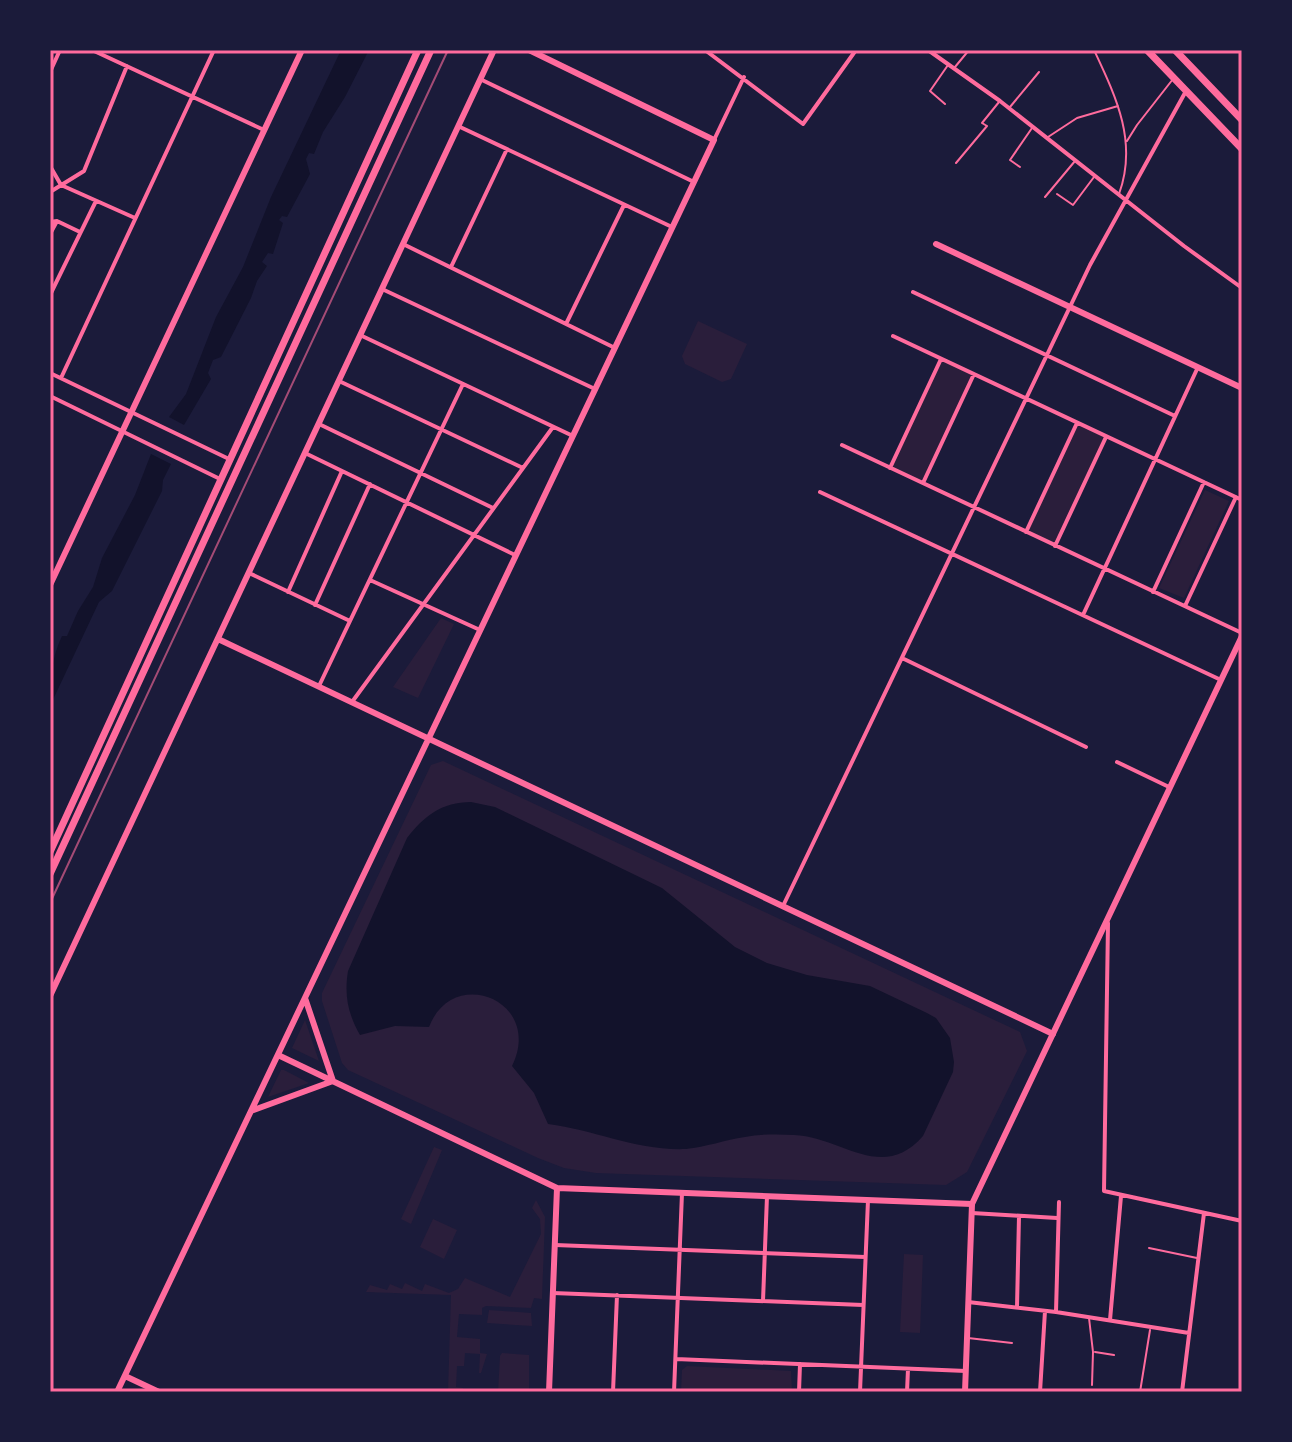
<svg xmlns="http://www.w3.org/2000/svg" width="1292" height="1442" viewBox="0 0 1292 1442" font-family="'Fira Sans Condensed',sans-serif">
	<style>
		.green { fill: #2a1e3b }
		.water { fill: #12122b }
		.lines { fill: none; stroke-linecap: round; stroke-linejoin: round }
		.service { stroke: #ff6b9d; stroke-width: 2 }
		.minor { stroke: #ff6b9d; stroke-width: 4 }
		.tertiary { stroke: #ff6b9d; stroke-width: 6 }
		.secondary { stroke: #ff6b9d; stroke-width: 6 }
		.primary { stroke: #ff6b9d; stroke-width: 7 }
		.trunk { stroke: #ff6b9d; stroke-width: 7 }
		.rail { stroke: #a44b75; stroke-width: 2 }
		.neatline { fill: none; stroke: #ff6b9d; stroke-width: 3 }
	</style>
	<rect width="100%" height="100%" fill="#1b1b3a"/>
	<path class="green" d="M698 321 747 344 731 379 722 382 685 364 682 356Z
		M941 359 974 374 923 483 890 468Z
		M1077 423 1106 437 1055 546 1026 532Z
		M1205 490 1229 501 1184 598 1159 588Z
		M441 618 454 624 418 698 393 687Z
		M443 761 1020 1032 1027 1051 967 1172 946 1185 596 1173 564 1168 538 1158 348 1070 342 1063 322 1001V993L431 765Z
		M305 1020 319 1061 292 1048Z
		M281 1070H284L309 1083 268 1097Z
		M434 1147 442 1150 411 1224 401 1219Z
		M536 1200 545 1217 542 1299 534 1298 531 1308 486 1306 482 1308V1315L459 1314 457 1337 480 1339V1353L487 1354 481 1373H479L480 1354 465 1353 464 1366H457L456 1387 463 1388V1392H448L451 1295 366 1292 370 1285 387 1290 390 1284 402 1289 405 1283 422 1291 425 1284 449 1293 458 1289 465 1278 510 1297 541 1234 540 1219 532 1208Z
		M433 1219 457 1230 444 1259 420 1247Z
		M904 1254 923 1255 920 1333 900 1332Z
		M489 1310 531 1313 532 1326 487 1323Z
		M502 1353 529 1355V1392H498L500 1356Z
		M687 1366 791 1371 792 1392H681L682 1370Z"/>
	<path class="water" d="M341 50H369L345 97 323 132 314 154 309 153 306 159 310 174 287 217 282 216 279 220 283 223 273 254 268 253 262 262 267 266 257 281 251 298 221 357 213 360 208 373 211 379 184 425 169 417 186 394 216 317 243 267 271 197Z
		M151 454 171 464 163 480 162 491 112 591 99 602 50 706C50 680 51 659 62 636H67L78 611 93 587 102 558 135 495Z
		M471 802 495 807 662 888 735 947 767 963 807 975 870 986 927 1013 936 1018 950 1038 954 1062 953 1072 923 1136C882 1183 842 1137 794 1135 778 1134 761 1134 745 1137 725 1140 706 1147 686 1149 637 1151 595 1130 548 1124L534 1093 512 1066C544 1001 453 964 429 1027L395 1026 360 1035C348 1014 344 995 348 971L407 838C424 816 442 802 471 802Z"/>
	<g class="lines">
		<path class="service" d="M1094 50C1116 97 1138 142 1119 194
			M955 67 969 50
			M945 104 930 91 948 65
			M1010 107 1039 72
			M1048 137 1077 118 1118 106
			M1127 141 1137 125 1173 79
			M956 163 987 126 982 123 999 102
			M1020 167 1010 160 1032 128
			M1057 194 1073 205 1094 177
			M1045 197 1075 161
			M1149 1248 1197 1258
			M1089 1318 1093 1352 1092 1385
			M968 1338 1012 1343
			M1095 1352 1114 1355
			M1140 1392 1150 1330"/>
		<path class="minor" d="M92 50 264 130
			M705 50 803 124 856 50
			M928 50 1000 101 1184 246 1242 288
			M50 72 60 50
			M480 79 694 182
			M458 126 672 227
			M714 140 744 77
			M50 166 61 185 135 218
			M50 192 84 171 127 66
			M57 221 80 232
			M50 222 57 221 50 234
			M403 244 615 348
			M451 267 507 149
			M382 289 595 389
			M913 292 1175 416
			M50 295 96 201
			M566 324 624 205
			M360 335 573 436
			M893 336 1242 500
			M50 373 229 459
			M61 378 214 50
			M339 381 523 468
			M50 396 220 479
			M319 424 493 508
			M842 445 1242 633
			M305 453 515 555
			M890 468 941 359
			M923 483 974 374
			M820 492 1221 680
			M1026 532 1077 423
			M1055 546 1106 437
			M249 573 350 621
			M370 580 480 630
			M288 592 342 471
			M1153 592 1204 482
			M315 605 370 484
			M1185 606 1236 497
			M1083 615 1198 367
			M902 658 1086 747
			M319 686 463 384
			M352 702 553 427
			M1117 762 1169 787
			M783 906 1090 265 1186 91
			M1108 923 1104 1191 1242 1221
			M972 1213 1057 1218
			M555 1245 865 1257
			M553 1293 863 1305
			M763 1301 767 1196
			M968 1302 1056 1312 1189 1333
			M1017 1307 1019 1216
			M1056 1312 1059 1202
			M1110 1320 1121 1196
			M676 1359 966 1371
			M613 1392 617 1295
			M674 1392 682 1193
			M799 1392 800 1364
			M860 1392 868 1200
			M907 1392 908 1369
			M1040 1392 1045 1311
			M1182 1392 1204 1213"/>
		<path class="tertiary" d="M936 244 1242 388
			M50 585 302 50
			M218 639 1053 1034
			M50 996 494 50
			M305 998 333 1081
			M278 1055 557 1188 972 1204
			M251 1111 333 1081
			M125 1376 159 1392
			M117 1392 714 140 529 50
			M549 1392 557 1188"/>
		<path class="secondary" d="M965 1392 972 1204 1242 636"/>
		<path class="primary" d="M1147 50 1242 149
			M1175 50 1242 120"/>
		<path class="trunk" d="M50 852 418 50
			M50 874 431 50"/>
		<path class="rail" d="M50 903 448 50"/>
	</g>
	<rect width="1292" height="1442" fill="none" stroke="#1b1b3a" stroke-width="104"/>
	<rect x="52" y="52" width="1188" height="1338" class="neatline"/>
</svg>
